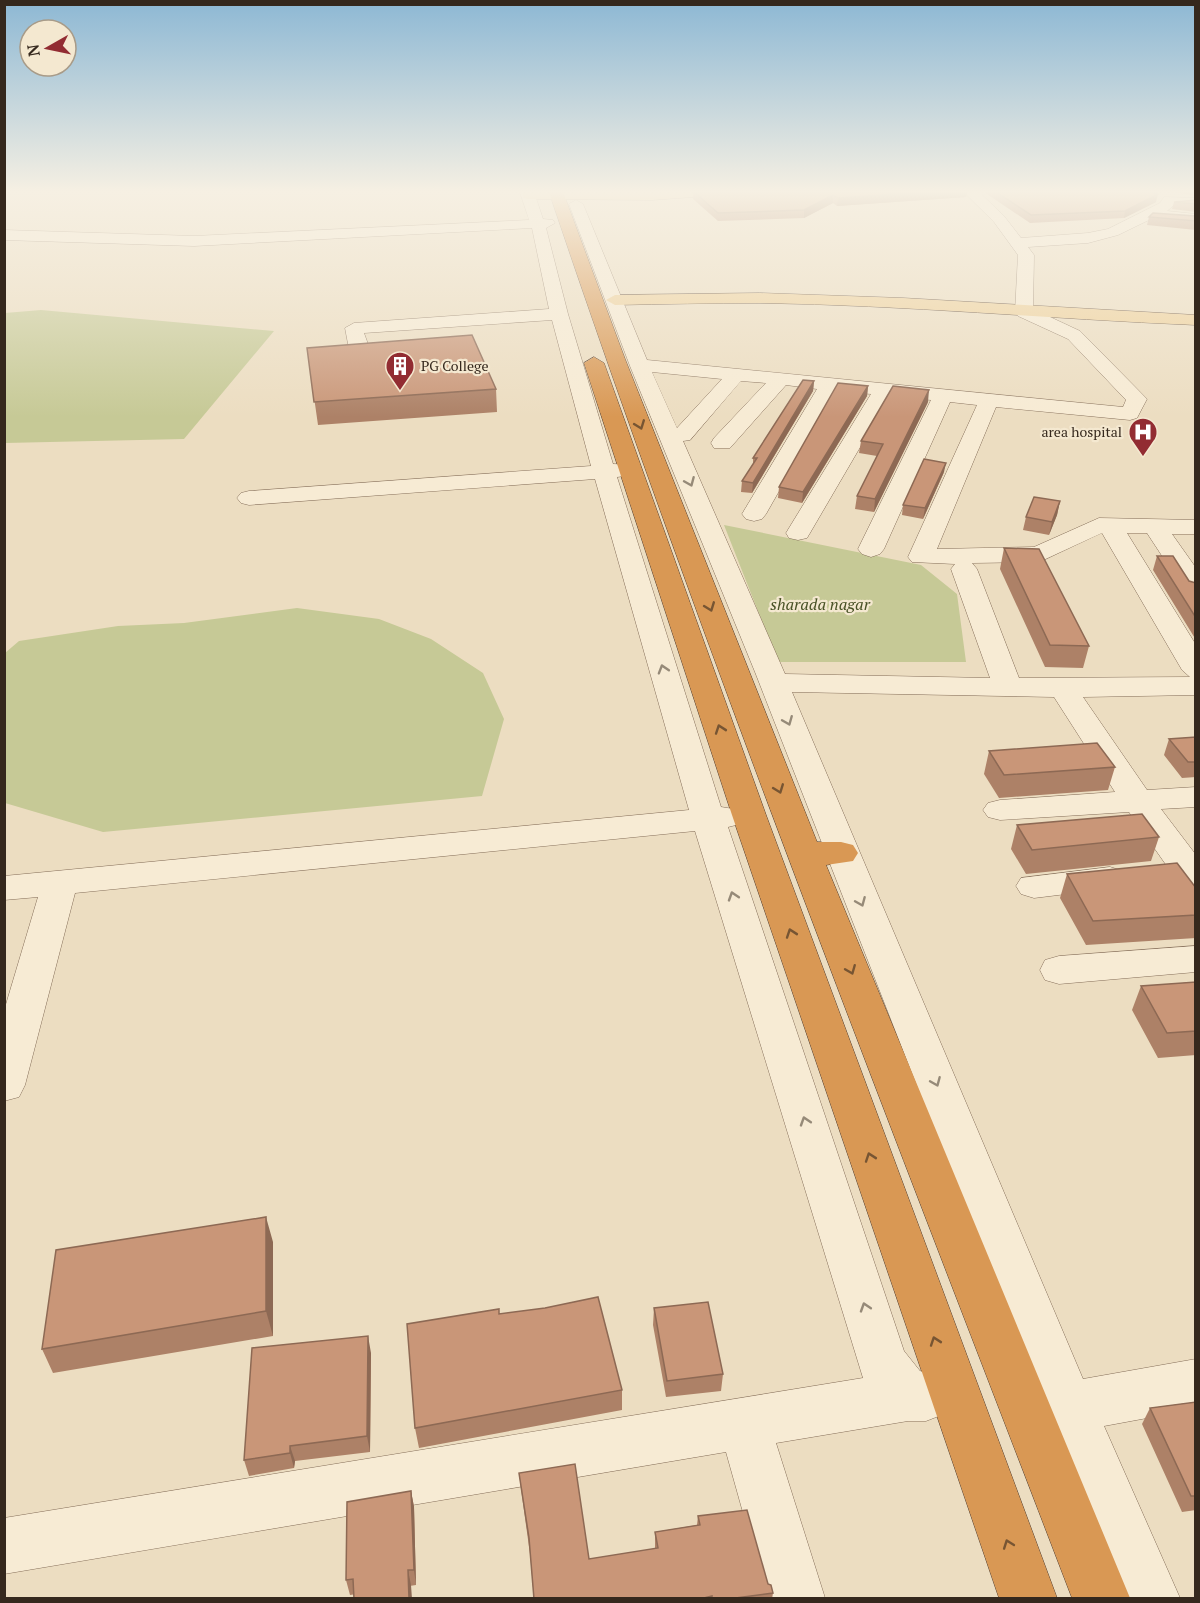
<svg xmlns="http://www.w3.org/2000/svg" width="1200" height="1603" viewBox="0 0 1200 1603" font-family="'PT Serif',serif">
	<style>
		.green { fill: #c6c996 }
		.lines { fill: none; stroke-linecap: round; stroke-linejoin: round }
		.minor-casing { stroke: #856e59; stroke-width: 1 }
		.major-casing { stroke: #533d2e; stroke-width: 1 }
		.highway-casing { stroke: #533d2e; stroke-width: 1 }
		.minor { fill: #f7ebd4; fill-rule: evenodd }
		.major { fill: #eed09a; fill-rule: evenodd }
		.highway { fill: #d99854; fill-rule: evenodd }
		.wall { fill: #ad8167 }
		.shaded-wall { fill: #8d6954 }
		.building { fill: #c99678; stroke: #8d6954; stroke-width: 1.5 }
		.oneway { stroke: #753 }
		.oneway2 { stroke: #968a78 }
		.labels { text-anchor: middle; stroke-width: 4.5; stroke-linejoin: round; paint-order: stroke }
		.far-poi-label { font-size: 14px; fill: #35281d; stroke: #f4e8d0; text-anchor: start }
		.park-label { font-size: 16px; font-style: italic; fill: #485125; stroke: #f4e8d0 }
	</style>
	<rect width="100%" height="100%" fill="#ecddc1"/>
	<path class="green" d="M41 310 274 331 184 439 5 443V313Z
		M724 525 921 565 957 594 966 662H778Z
		M297 608 379 619 431 639 483 673 504 719 482 796 103 832 5 803V653L19 641 118 626 184 623Z"/>
	<g class="lines">
		<g class="minor-casing">
			<path id="minor" d="M520 192H534L543 219 553 220 555 223 546 228 568 314 613 464 633 465 636 470 633 475 617 477 721 807 740 810 745 817 740 824 728 827 904 1351 920 1371 944 1378 952 1396 944 1414 926 1421H908L776 1443 825 1598H767L726 1452 4 1574V1518L863 1378 695 831 75 893 25 1085 19 1097 4 1101V1011L38 897 4 900V876L689 810 595 479 249 505 241 503 237 498 241 493 249 491 591 466 552 320 364 333 373 358 363 364 356 362 349 349 345 328 354 323 549 309 532 228 194 246 4 240V230L194 236 529 220Z
				M964 192H979L1004 216 1021 238 1088 233 1108 229 1160 203 1164 197 1196 198V206L1174 205 1167 211 1196 214V222L1151 219 1118 235 1088 243 1028 247 1034 255 1033 309 1080 331 1147 399 1137 418 1130 420 996 407 937 549 1034 547 1099 518 1196 520V534H1172L1196 568V596L1187 594 1147 533H1127L1196 645V695L1083 697 1147 790 1196 787V807L1161 809 1196 855V893L1183 889 1129 812 1000 820 988 817 983 810 988 803 1000 800 1115 792 1054 697 792 692 1083 1379 1196 1359V1409L1104 1426 1180 1598H1122L1054 1435 1046 1436 1028 1429 1020 1411 1028 1393 1036 1390 755 672 630 366 569 204 576 200 583 204 647 360 1123 407 1126 400 1068 339 1018 316 1015 312 1018 255 994 222ZM652 372 722 379 677 428ZM741 381 766 383 714 438 711 443 714 448H730L786 385 817 389 742 514 746 519 754 521 762 519 766 514 836 391 871 394 786 533 789 538 798 540 807 538 810 533 890 396 931 400 858 549 862 554 871 557 880 554 884 549 950 402 977 405 908 557 912 562 955 564 951 569 990 678 785 674 683 441 690 440ZM1102 533 1182 670 1190 677 1019 678 977 569 972 563 1039 562Z
				M1110 867 1123 871 1128 879 1123 887 1034 898 1021 894 1016 886 1021 878Z
				M1196 946V972L1059 984 1045 980 1040 970 1045 960 1059 956Z"/>
		</g>
		<g class="major-casing">
			<path id="major" d="M523 192H714L707 196 652 200 528 199 523 198Z
				M760 293 903 298 1196 315V325C1050 319 905 305 760 303 712 303 663 304 615 305L606 300 615 295Z"/>
		</g>
		<g class="highway-casing">
			<path id="highway" d="M549 192H563L625 359 817 842H841L853 845 858 853 853 861 826 865 1130 1598H1072C893 1131 709 666 549 192Z
				M594 357 604 363 766 815 1057 1598H999L732 815 584 363Z"/>
		</g>
		<use href="#minor" class="minor"/>
		<use href="#major" class="major"/>
		<use href="#highway" class="highway"/>
	</g>
	<path class="wall" d="M693 192H967L966 197 837 206 833 203 804 218 718 221 693 199Z
		M984 192H1151L1156 202 1124 218 1030 223Z
		M1175 192H1196V196Z
		M1174 202 1196 204V212L1172 209Z
		M1196 216V230L1147 225 1149 217Z
		M307 348 496 389 497 412 318 425Z
		M814 381 813 391 752 493 741 492 742 481 753 465V458Z
		M868 386 867 396 802 503 778 498 779 487Z
		M928 402 874 512 855 509 857 496 877 456 859 453 861 441Z
		M944 472 923 519 902 515 903 505Z
		M1060 501 1057 515 1049 535 1023 530 1026 517Z
		M1004 548 1089 646 1083 668 1045 667 1000 569Z
		M1157 556 1189 581 1196 583V640L1153 570Z
		M1196 737V777L1182 778 1164 755 1169 739Z
		M989 751 1115 767 1108 790 999 798 984 774Z
		M1017 825 1159 837 1151 861 1026 874 1011 849Z
		M1067 874 1196 888V938L1086 945 1060 898Z
		M1196 982V1055L1158 1058 1132 1010 1141 986Z
		M273 1242V1336L53 1373 42 1349Z
		M654 1308 723 1374 721 1391 666 1397 653 1325Z
		M499 1314 622 1390V1410L419 1448 415 1428Z
		M371 1353 370 1452 295 1461 294 1468 249 1476 244 1460Z
		M1196 1402V1510L1182 1512 1142 1424 1150 1408Z
		M519 1473 589 1559 655 1549V1532L697 1525 698 1516 768 1584 773 1593 772 1599H534L530 1554 521 1489Z
		M411 1491 414 1507 416 1585 350 1595 346 1580Z"/>
	<path class="shaded-wall" d="M924 192H967L966 197 837 206 838 198Z
		M1158 194 1156 202 1124 218 1125 211Z
		M833 195V203L804 218V210Z
		M814 381 813 391 752 493 753 483Z
		M868 386 867 396 802 503 803 492Z
		M929 390 928 402 874 512 875 499Z
		M946 463 944 472 923 519 925 508Z
		M1060 501 1057 515 1049 535 1052 522Z
		M266 1217 273 1242V1336L266 1311Z
		M368 1336 371 1353 370 1452 367 1436Z
		M290 1446 295 1461 294 1468 290 1453Z
		M411 1491 414 1507 416 1585 414 1570Z
		M408 1570 411 1585 412 1599H409Z"/>
	<path class="building" d="M694 192H924L838 198 833 195 804 210 718 213Z
		M996 192H1151L1158 194 1125 211 1031 215Z
		M1196 200V204L1174 202Z
		M1153 213 1196 216V221L1149 217Z
		M472 335 496 389 314 402 307 348Z
		M803 380 814 381 753 483 742 481 757 458H753Z
		M838 383 868 386 803 492 779 487Z
		M893 386 929 390 875 499 857 496 883 444 861 441Z
		M924 459 946 463 925 508 903 505Z
		M1034 497 1060 501 1052 522 1026 517Z
		M1004 548 1039 549 1089 646 1050 645Z
		M1157 556H1173L1189 581 1196 583V618Z
		M1196 737V762H1188L1169 739Z
		M1097 743 1115 767 1004 775 989 751Z
		M1142 814 1159 837 1032 850 1017 825Z
		M1177 863 1196 888V915L1093 921 1067 874Z
		M1196 982V1031L1167 1033 1141 986Z
		M266 1217V1311L42 1349 56 1250Z
		M598 1297 622 1390 415 1428 407 1324 499 1309V1314L545 1308Z
		M708 1302 723 1374 667 1381 654 1308Z
		M368 1336 367 1436 290 1446V1453L244 1460 252 1348Z
		M1196 1402V1496H1191L1150 1408Z
		M575 1464 589 1559 658 1548 655 1532 700 1525 698 1516 747 1510 768 1584 771 1585 773 1593 728 1599H712V1596L700 1599H534L529 1538 519 1473Z
		M411 1491 414 1570H408L409 1599H354L353 1579 346 1580 347 1502Z"/>
	<defs><path id="oneway-chevron" d="M-2-3.5L2.5 0L-2 3.5" fill="none" stroke-width="1.6" stroke-linecap="round" stroke-linejoin="round" transform="scale(1.5)"/></defs>
	<g class="oneway">
		<use href="#oneway-chevron" transform="translate(640 425) rotate(69)"/>
		<use href="#oneway-chevron" transform="translate(710 607) rotate(69)"/>
		<use href="#oneway-chevron" transform="translate(720 729) rotate(-109)"/>
		<use href="#oneway-chevron" transform="translate(779 789) rotate(69)"/>
		<use href="#oneway-chevron" transform="translate(791 933) rotate(-109)"/>
		<use href="#oneway-chevron" transform="translate(851 970) rotate(68)"/>
		<use href="#oneway-chevron" transform="translate(870 1157) rotate(-109)"/>
		<use href="#oneway-chevron" transform="translate(935 1341) rotate(-109)"/>
		<use href="#oneway-chevron" transform="translate(1008 1544) rotate(-110)"/>
	</g>
	<g class="oneway2">
		<use href="#oneway-chevron" transform="translate(690 482) rotate(67)"/>
		<use href="#oneway-chevron" transform="translate(663 669) rotate(-107)"/>
		<use href="#oneway-chevron" transform="translate(788 721) rotate(68)"/>
		<use href="#oneway-chevron" transform="translate(733 896) rotate(-108)"/>
		<use href="#oneway-chevron" transform="translate(861 902) rotate(67)"/>
		<use href="#oneway-chevron" transform="translate(936 1082) rotate(67)"/>
		<use href="#oneway-chevron" transform="translate(805 1121) rotate(-108)"/>
		<use href="#oneway-chevron" transform="translate(865 1307) rotate(-108)"/>
	</g>
	<linearGradient id="sky" x2="0" y2="1"><stop stop-color="#8db8d4"/><stop offset="0.46" stop-color="#f6f0e3"/><stop offset="1" stop-color="#f6f0e3" stop-opacity="0"/></linearGradient>
	<rect width="1200" height="417" fill="url(#sky)"/>
	<defs>
		<g id="building-pin" transform="scale(1.5)"><path d="M0 17L-7.5 6A9.5 9.5 0 1 1 7.5 6Z" fill="#922c32" stroke="#f4e8d0"/><path d="M-4-6H4V6H1V3H-1V6H-4ZM-2.5-4.3h1.7v1.8h-1.7ZM.8-4.3h1.7v1.8H.8ZM-2.5-1h1.7V.8h-1.7ZM.8-1h1.7V.8H.8Z" fill="#fff"/></g>
		<g id="hospital-pin" transform="scale(1.5)"><path d="M0 17L-7.5 6A9.5 9.5 0 1 1 7.5 6Z" fill="#922c32" stroke="#f4e8d0"/><path d="M-5-5h3v3.5h4V-5h3V5h-3V1.5h-4V5h-3Z" fill="#fff"/></g>
	</defs>
	<g fill-rule="evenodd">
		<use href="#building-pin" x="400" y="366"/>
		<use href="#hospital-pin" x="1143" y="432"/>
	</g>
	<g class="labels">
		<g class="far-poi-label">
			<text x="421" y="371">PG College</text>
			<text x="1122" y="437" text-anchor="end">area hospital</text>
		</g>
		<g class="park-label">
			<text x="820" y="610">sharada nagar</text>
		</g>
	</g>
	<rect width="1200" height="1603" fill="none" stroke="#35281d" stroke-width="12"/>
	<g transform="translate(48 48) rotate(261)"><circle r="28" fill="#f4e8d0" stroke="#a89b88" stroke-width="1.5"/>
	<path d="M0-4.5L10 22L0 15L-10 22Z" fill="#922c32"/>
	<text y="-9" font-size="16" font-weight="bold" text-anchor="middle" fill="#35281d">N</text>
	</g>
</svg>
